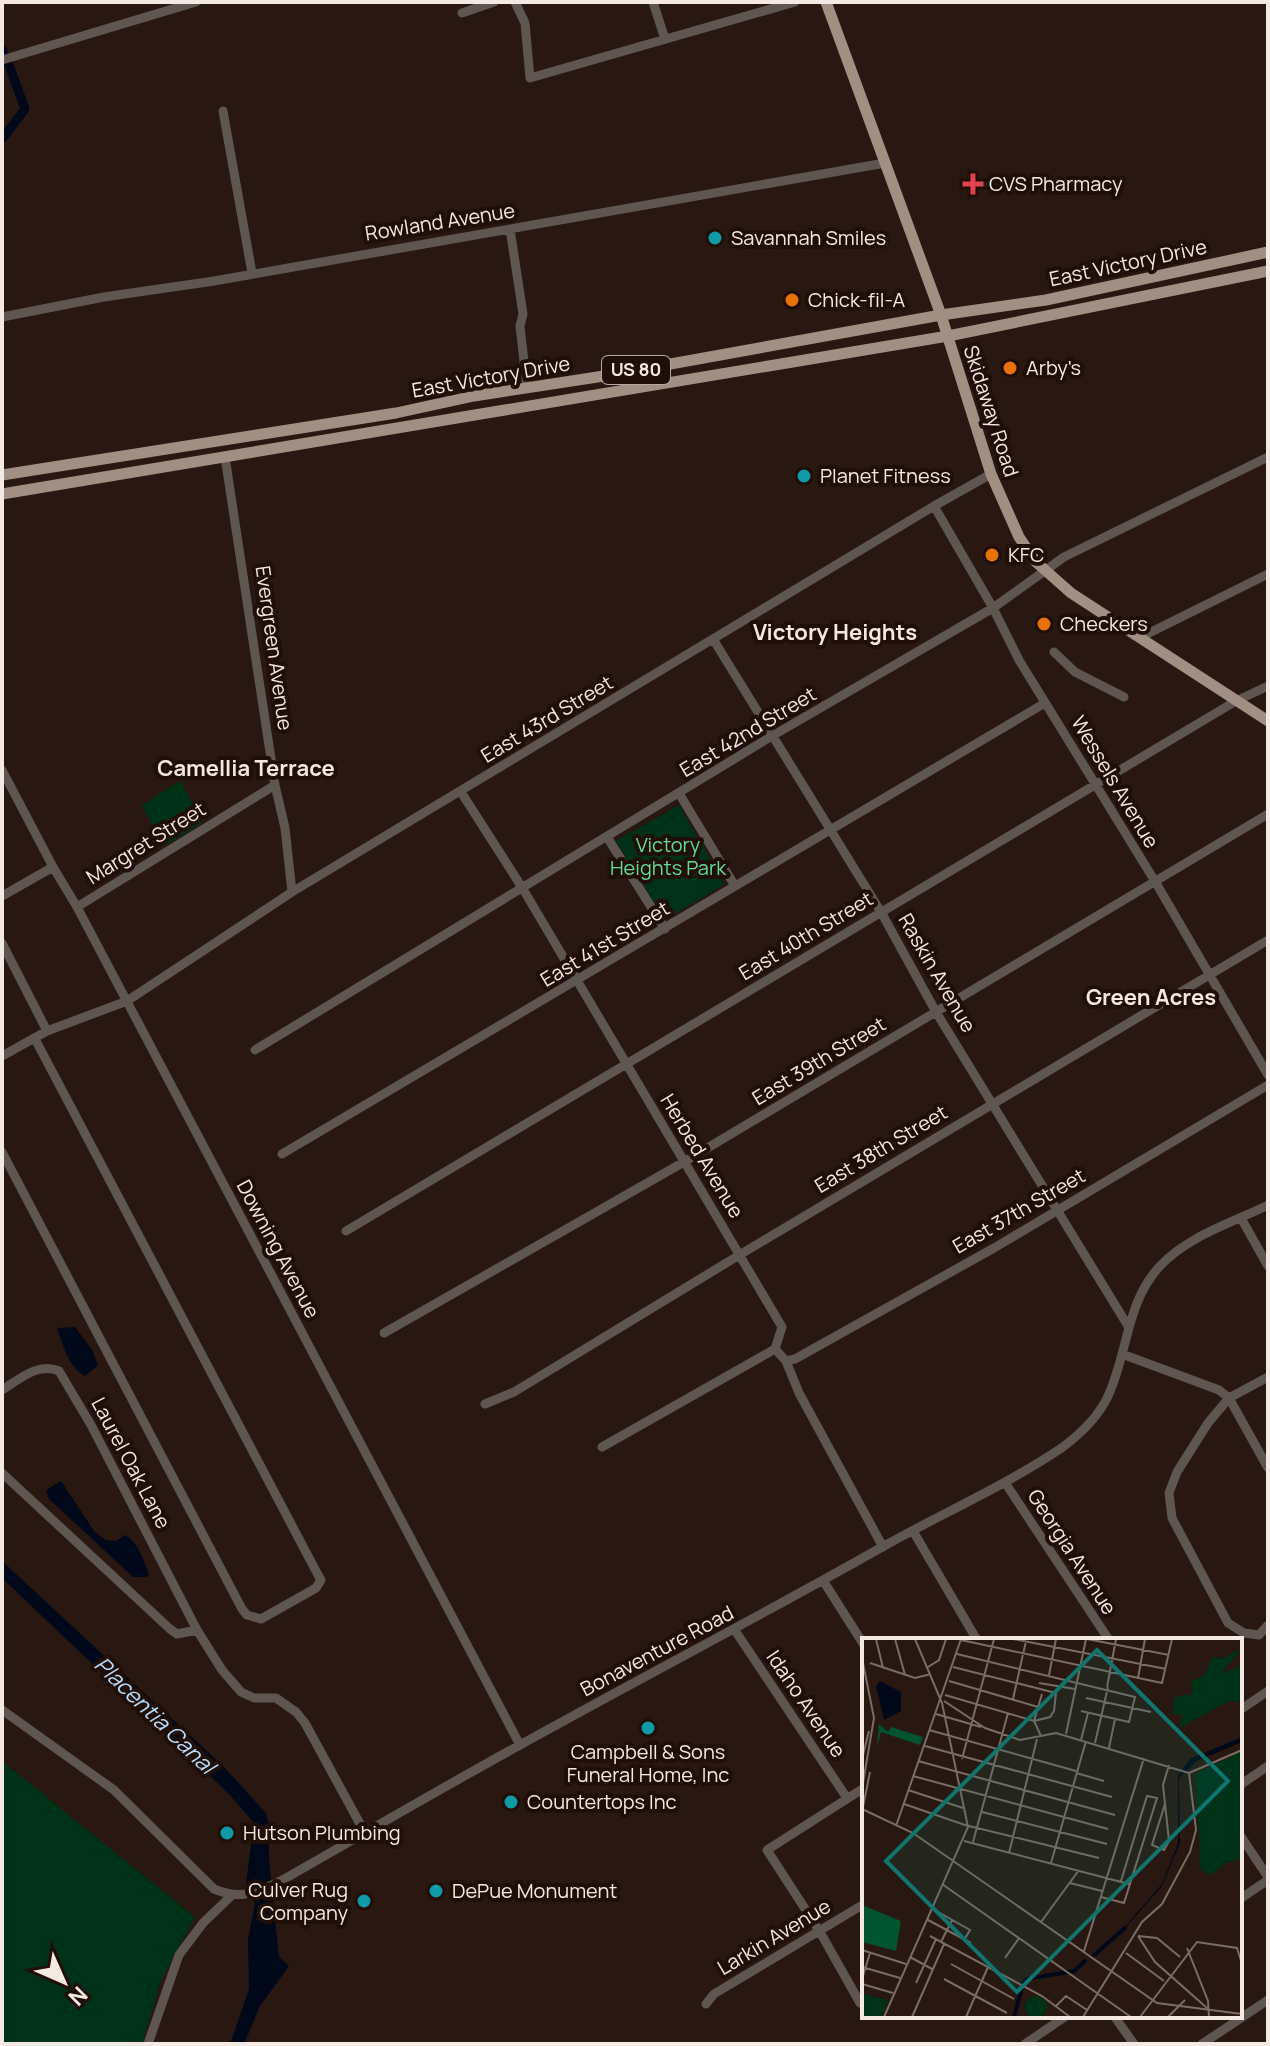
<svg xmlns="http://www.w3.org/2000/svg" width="1270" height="2046" viewBox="0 0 1270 2046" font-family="Manrope,sans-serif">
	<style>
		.green { fill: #003119 }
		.water { fill: #000819 }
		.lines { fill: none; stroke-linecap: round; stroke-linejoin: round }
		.canal { stroke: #000819; stroke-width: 9 }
		.minor { stroke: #5f5651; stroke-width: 9 }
		.major { stroke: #a18f84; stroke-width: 11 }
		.health-dot { fill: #e0444e; stroke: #200f08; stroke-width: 3 }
		.culture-dot { fill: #0f9aa8; stroke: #200f08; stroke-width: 3 }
		.food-dot { fill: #e8710a; stroke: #200f08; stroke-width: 3 }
		.labels { text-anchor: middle; stroke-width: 8; stroke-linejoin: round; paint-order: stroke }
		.shield { fill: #200f08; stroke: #b5a8a2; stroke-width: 2 }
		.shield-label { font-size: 18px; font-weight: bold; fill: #f5e9e4 }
		.poi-label { font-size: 20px; fill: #f5e9e4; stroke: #200f08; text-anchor: start }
		.street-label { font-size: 20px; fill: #f5e9e4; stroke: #200f08 }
		.park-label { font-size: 20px; fill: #60db95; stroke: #200f08 }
		.neighbourhood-label { font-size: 22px; font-weight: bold; fill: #f5e9e4; stroke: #200f08 }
		.water-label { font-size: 22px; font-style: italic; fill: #b7dbfc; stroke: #200f08 }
		.inset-river { fill: none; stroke: #000819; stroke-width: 4 }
		.inset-road { fill: none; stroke: #7b6c65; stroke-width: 2 }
		.view { fill: #0f766e; fill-opacity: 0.15; stroke: #0f766e; stroke-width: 4 }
		.inset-edge { fill: none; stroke: #f5e9e4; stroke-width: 4 }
	</style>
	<rect width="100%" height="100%" fill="#291811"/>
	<path class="green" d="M180 781 203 822 165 846 142 805Z
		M679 805 724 884 665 920 616 841Z
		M2 1761 195 1917 161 1980 142 2044H2Z"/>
	<path class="water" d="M75 1327 92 1350 98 1365 85 1376C69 1368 63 1345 57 1328Z
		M61 1481 94 1531 105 1540 116 1541 125 1535C139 1543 143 1560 149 1574L147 1577H133L49 1499 46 1490Z
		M2 1561 223 1766 266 1813 269 1824V1860L279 1957 289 1966 260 2006 244 2044H230L249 1989 248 1939 255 1904 246 1883 254 1823 229 1794 2 1578Z"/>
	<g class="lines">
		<path class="canal" d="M2 49 3 52
			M2 139 25 109 9 65"/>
		<path class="minor" d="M515 2 525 23 530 78 795 2
			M653 2 665 39
			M462 13 494 2
			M2 60 196 2
			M223 111 252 273
			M510 229 523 314 520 326 527 388
			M2 317 104 297 214 281 885 163
			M225 457 275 785 285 828 292 892
			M934 506 993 608 1019 660 1156 883 1268 1075
			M1141 637 1268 574
			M713 639 881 912 936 1012 1128 1326
			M1054 652 1075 672 1124 697
			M2 770 53 867 77 907 520 1745
			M461 792 523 889 782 1327 775 1349 786 1361 799 1393 883 1547
			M680 795 735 886
			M607 837 665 929
			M2 896 53 867
			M77 907 275 785
			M2 943 47 1031
			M255 1050 772 736 993 608 1064 557 1268 457
			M2 1056 47 1031 127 1001 292 892 934 506 991 474
			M2 1152 242 1609 247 1615 261 1619 316 1588 321 1580 317 1573 35 1039
			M282 1154 1045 703
			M1241 1218 1268 1266
			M346 1231 1236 701 1268 686
			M384 1333 684 1162 1268 814
			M1122 1354 1219 1390 1229 1398 1268 1468
			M786 1361 795 1359 994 1248 1268 1085
			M1268 1377 1229 1398 1208 1423 1177 1472 1169 1493 1172 1518 1228 1623 1244 1633 1259 1635 1268 1625
			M2 1390C20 1379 38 1362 59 1371L91 1425 197 1630 222 1670 241 1692 254 1698H276L296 1712 305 1723 365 1833
			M485 1404 514 1392 741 1254 1268 940
			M602 1447 775 1349
			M2 1473 170 1629 177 1634 197 1630
			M1006 1484 1109 1640
			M913 1531 977 1640
			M824 1582 864 1645
			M734 1629 847 1798
			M2 1710 114 1790 214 1889C241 1900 252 1893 277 1883 358 1837 438 1790 520 1745 641 1678 764 1614 884 1546 945 1512 1005 1486 1063 1447 1080 1434 1099 1416 1108 1396 1128 1353 1126 1302 1160 1266 1188 1236 1232 1223 1268 1205
			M1240 1710 1268 1691
			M1240 1785 1268 1766
			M864 1788 767 1850 820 1932 860 2003H864
			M1240 1835 1268 1877
			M1240 1899 1268 1880
			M706 2004 714 1994 864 1904
			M1114 2016 1134 2044
			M148 2044 179 1955 203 1923 231 1896
			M1025 2044 1066 2016
			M1202 2044 1268 2000"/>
		<path class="major" d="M826 2 941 315 991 474 1019 537 1036 562 1071 593 1268 721
			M2 475 396 413 474 396 604 376 941 315 1046 300 1268 252
			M2 494 948 336 1268 271"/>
	</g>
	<path class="health-dot" d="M969 172h8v8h8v8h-8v8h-8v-8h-8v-8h8z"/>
	<g class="culture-dot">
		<circle cx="715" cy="238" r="8"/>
		<circle cx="804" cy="476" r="8"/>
		<circle cx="648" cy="1728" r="8"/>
		<circle cx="511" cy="1802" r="8"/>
		<circle cx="227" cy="1833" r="8"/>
		<circle cx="436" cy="1891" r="8"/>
		<circle cx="364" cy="1901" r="8"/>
	</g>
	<g class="food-dot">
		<circle cx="792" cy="300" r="8"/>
		<circle cx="1010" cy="368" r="8"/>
		<circle cx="992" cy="555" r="8"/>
		<circle cx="1044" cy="624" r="8"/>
	</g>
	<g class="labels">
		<rect class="shield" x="602" y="356" width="68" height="28" rx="6"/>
		<g class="shield-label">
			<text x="636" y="376">US 80</text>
		</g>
		<g class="poi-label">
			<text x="989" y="191">CVS Pharmacy</text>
			<text x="731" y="245">Savannah Smiles</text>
			<text x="808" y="307">Chick-fil-A</text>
			<text x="1026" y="375">Arby's</text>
			<text x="820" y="483">Planet Fitness</text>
			<text x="1008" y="562">KFC</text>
			<text x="1060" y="631">Checkers</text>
			<text x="648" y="1759" text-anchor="middle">Campbell &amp; Sons<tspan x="648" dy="23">Funeral Home, Inc</tspan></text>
			<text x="527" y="1809">Countertops Inc</text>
			<text x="243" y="1840">Hutson Plumbing</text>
			<text x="348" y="1897" text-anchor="end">Culver Rug<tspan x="348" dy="23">Company</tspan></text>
			<text x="452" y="1898">DePue Monument</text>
		</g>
		<g class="street-label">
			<text transform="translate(440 222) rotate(-9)" y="7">Rowland Avenue</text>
			<text transform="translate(1128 263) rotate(-12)" y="7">East Victory Drive</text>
			<text transform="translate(491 377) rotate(-10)" y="7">East Victory Drive</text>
			<text transform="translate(991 411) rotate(72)" y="7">Skidaway Road</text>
			<text transform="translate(274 648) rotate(82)" y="7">Evergreen Avenue</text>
			<text transform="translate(547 719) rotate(-31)" y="7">East 43rd Street</text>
			<text transform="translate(748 732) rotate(-31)" y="7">East 42nd Street</text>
			<text transform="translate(1115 782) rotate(59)" y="7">Wessels Avenue</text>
			<text transform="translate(146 843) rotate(-32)" y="7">Margret Street</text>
			<text transform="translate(806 936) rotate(-31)" y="7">East 40th Street</text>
			<text transform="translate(605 944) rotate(-31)" y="7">East 41st Street</text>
			<text transform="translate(937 973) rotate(60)" y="7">Raskin Avenue</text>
			<text transform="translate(819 1061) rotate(-31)" y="7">East 39th Street</text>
			<text transform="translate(881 1149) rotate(-31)" y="7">East 38th Street</text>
			<text transform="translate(702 1156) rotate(59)" y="7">Herbed Avenue</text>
			<text transform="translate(1019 1211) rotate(-30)" y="7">East 37th Street</text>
			<text transform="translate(278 1249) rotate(62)" y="7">Downing Avenue</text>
			<text transform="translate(131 1463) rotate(62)" y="7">Laurel Oak Lane</text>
			<text transform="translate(1072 1552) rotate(57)" y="7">Georgia Avenue</text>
			<text transform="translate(657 1651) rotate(-28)" y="7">Bonaventure Road</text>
			<text transform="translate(806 1704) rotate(56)" y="7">Idaho Avenue</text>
			<text transform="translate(774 1937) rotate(-31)" y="7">Larkin Avenue</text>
		</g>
		<g class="park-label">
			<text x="668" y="852">Victory<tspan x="668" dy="23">Heights Park</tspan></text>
		</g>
		<g class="neighbourhood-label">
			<text x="835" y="640">Victory Heights</text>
			<text x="246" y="776">Camellia Terrace</text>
			<text x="1151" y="1005">Green Acres</text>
		</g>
		<g class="water-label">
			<text transform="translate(155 1715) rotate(44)" y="8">Placentia Canal</text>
		</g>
	</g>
	<g transform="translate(862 1638)">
		<rect width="380" height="380" fill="#291811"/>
		<path d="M380 10 359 36 380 27V64L367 63 316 91 321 77 310 76 313 59 330 56V42L341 39 351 19 362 20ZM380 113V221L363 225 349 237 339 232 333 136ZM0 355 26 362 20 379H0ZM163 369a11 11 0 1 1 22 0a11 11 0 1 1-22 0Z" fill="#003119"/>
		<path d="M17 86 26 94 29 89 61 99 58 107 19 94 15 109ZM0 267 39 283 34 313 0 304Z" fill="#00542f"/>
		<path d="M18 43 39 54V73L22 82 14 48ZM380 99V104L335 123 317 140 318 205 300 248 265 288 255 298 300 246 316 206V138L328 121Z" fill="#000819"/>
		<path class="inset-river" d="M0 38V103M230 319 264 289M161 347 164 341 212 333 224 322M152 379 160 349"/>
		<path class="inset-road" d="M14 1 21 30M33 1 43 37M151 1 304 31M225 1 307 17M99 2 300 45 310 1M95 16 273 59 267 84 219 73M0 20 12 80 0 151M8 25 53 40 69 36M66 29 77 22 84 1M187 37 194 1M276 40 283 1M87 43 176 69M177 45 213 51M245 49 254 1M83 57 172 83 188 79 192 73 194 55 91 29M224 60 289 74M151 61 164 3M82 63 123 90 158 102 194 95 327 135 334 192 328 214 300 266 280 284 221 379M74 76 119 89M67 92 214 133M204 96 224 1M179 98 172 83 180 56M219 102 226 75M233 105 246 49M63 108 250 159M247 110 253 81M0 121 7 93M100 121 132 1M56 123 253 177M214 135 242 143M327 135 380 112M51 138 246 191M46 152 101 170M42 166 103 187 237 220M303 166 290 207 302 212 307 203 301 147 307 127M0 171 51 195 295 365 380 376M0 174 8 134M120 174 245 206M34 188 99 1M102 203 267 246M111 204 146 75M147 215 175 101M189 225 224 103M208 245 240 253M80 246 269 379M239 259 262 265 295 160 285 158 259 243M69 270 108 292 102 302M66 282 109 305M179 284 217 232M68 298 180 358 208 379M276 298 293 324 345 370M276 298 295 300 318 319M79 304 90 282M325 310 346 363 347 379M0 312 44 326M222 313 282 120M264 315 302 343M48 319 70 331M143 320 157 300M89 326 152 361M0 329 38 340M0 341 8 315M82 341 145 375M54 345 74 301M0 346 31 355M194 368 204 358 225 372M22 379 106 189 80 65 53 1M50 379 82 306M104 379 126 329M278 379 335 304 375 310 380 326M306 379 323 362"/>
		<path class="view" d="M235 12 366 143 155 354 24 223Z"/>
		<rect width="380" height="380" class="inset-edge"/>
	</g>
	<rect width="1270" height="2046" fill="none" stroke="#f5e9e4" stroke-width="8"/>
	<g transform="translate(64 1982) rotate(135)" stroke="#200f08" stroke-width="6" paint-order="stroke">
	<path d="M0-6L14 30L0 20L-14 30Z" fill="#f5e9e4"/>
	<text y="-12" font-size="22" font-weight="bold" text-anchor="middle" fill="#f5e9e4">N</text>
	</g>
</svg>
